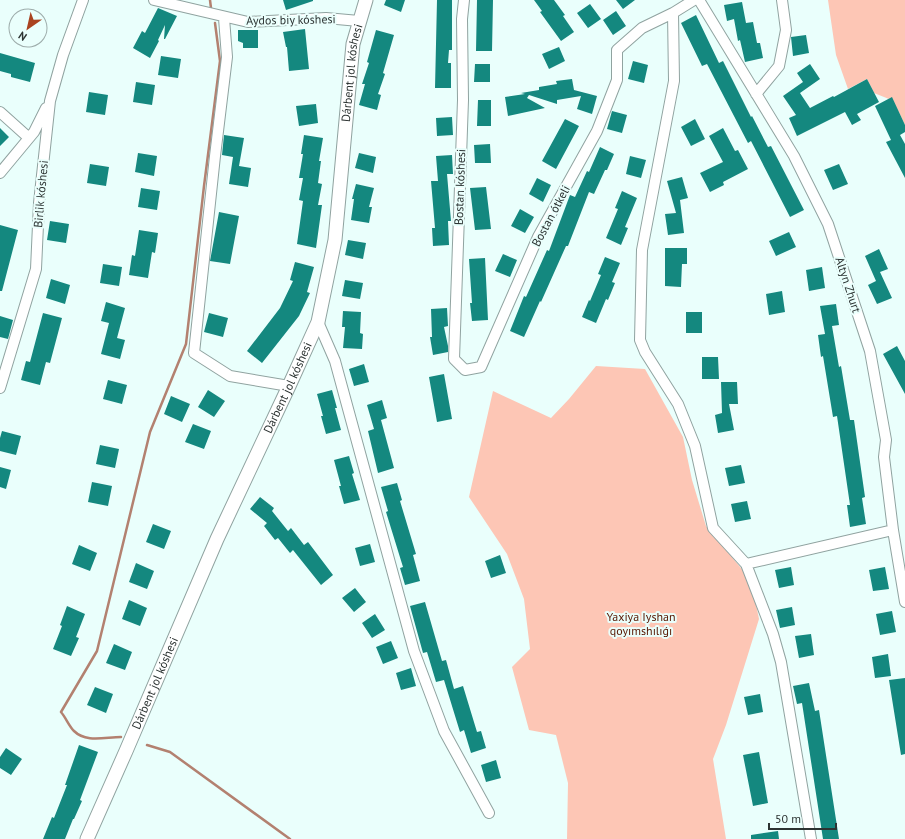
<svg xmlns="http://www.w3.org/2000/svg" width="905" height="839" viewBox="0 0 905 839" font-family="'PT Sans',sans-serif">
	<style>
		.green { fill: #fdc6b5 }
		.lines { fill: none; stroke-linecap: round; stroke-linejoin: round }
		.stream { stroke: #b38170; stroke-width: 2.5 }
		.building { fill: #14887f }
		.minor-casing { stroke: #90a3a0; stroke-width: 12 }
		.major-casing { stroke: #90a3a0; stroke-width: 15 }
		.minor { stroke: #fff; stroke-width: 10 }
		.major { stroke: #fff; stroke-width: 13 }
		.labels { text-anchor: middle; stroke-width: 4; stroke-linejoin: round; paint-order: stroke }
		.street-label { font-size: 12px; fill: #2c3332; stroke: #eafffc }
		.park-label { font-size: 12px; fill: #571600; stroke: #eafffc }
	</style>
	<rect width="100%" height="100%" fill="#eafffc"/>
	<path class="green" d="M828 0H905V125L892 98 889 99 874 93 867 79 848 89 836 55Z
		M596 366 645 369 683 437 692 480 706 526 751 580 759 619 726 725 713 759 726 839H567L568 783 556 735 529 730 512 667 530 649 524 599 507 554 469 497 493 391 551 418 569 399Z"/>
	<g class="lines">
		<path class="stream" d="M210 0 211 8
			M121 737C105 737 86 743 74 731 69 726 66 718 61 712L97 651 150 432 186 344 204 186 220 61 215 23
			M147 745 170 752 290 839"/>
	</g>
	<path class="building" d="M283 0H313V1L286 10Z
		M386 0H405L401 12 384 5Z
		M437 0H452V50H449L448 63H451V88H435Z
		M477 0H493L492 51H476Z
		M534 0H554L565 15 563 16 574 32 561 41 540 12 542 11Z
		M616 0H635L623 9Z
		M742 2 746 23 753 22 757 43H760L763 58 745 62 740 40 738 41 734 19 727 21 724 5Z
		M590 4 601 19 588 28 577 13Z
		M158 8 177 16 165 39H164L165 25 158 40 159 41 150 58 133 48 142 31 145 33Z
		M616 11 626 26 613 35 603 20Z
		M696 15 719 63 723 61 751 117 752 116 768 147 771 146 804 210 790 217 751 141 748 143 707 64 702 66 681 23Z
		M305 29 309 69 289 71 287 47H286L283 32Z
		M238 30H258V48H243V43L238 41Z
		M376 30 394 35 383 73 385 74 378 94 381 95 377 110 359 105 365 84H362L369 63 367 62Z
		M806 35 809 53 793 56 791 37Z
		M559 47 565 61 549 69 542 54Z
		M0 53 35 63 30 82 11 77V74L0 71Z
		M161 56 181 59 178 78 158 75Z
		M633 61 648 65 644 83 628 79Z
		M475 64H490V82H474Z
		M810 64 820 79 800 93 810 108 833 96 834 97 867 79 879 102 857 114 861 120 852 125 845 112 797 136 789 118 796 115 783 96 803 82 797 73Z
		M572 79 574 90 597 96 592 114 577 109 581 96 557 100V104L529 95 527 98 545 108 508 116 505 97 525 94 521 93 539 90V87L557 84 556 81Z
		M136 82 155 85 152 105 133 102Z
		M89 92 108 95 105 115 86 112Z
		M892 97 905 125V132L900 135 905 144V178L886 142 891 140 875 106Z
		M478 100H491V126H477Z
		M316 104 318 123 299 126 296 106Z
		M612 111 627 115 622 133 607 129Z
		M452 117 453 135 437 136 436 118Z
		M565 119 579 126 556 169 542 161Z
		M695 119 705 139 691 146 681 127Z
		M0 128 9 137 0 146Z
		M723 128 735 151 738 150 748 169 723 182 724 185 710 192 700 173 723 162 709 136Z
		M224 135 244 138 239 166 251 168 248 187 229 184 233 157 222 155Z
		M304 135 323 138 319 161H321L318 183 322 184 318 205H322L316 248 297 244 303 201 299 200 303 178H299L303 154H301Z
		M490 144 491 163H475L474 145Z
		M600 147 614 154 607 170H605L594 194 589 192 568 246H566L541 302 540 301 524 337 510 331 524 296 526 297 547 250 549 251 570 195 575 197 587 171 589 172Z
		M138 153 157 156 154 176 135 172Z
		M359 153 376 157 373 173 355 168Z
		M452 155 453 174H447L451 221H448L449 245 433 246 432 228H435L431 181H438L436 156Z
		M630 156 646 160 641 178 626 174Z
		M90 164 109 167 106 186 87 183Z
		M839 164 848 184 833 190 824 170Z
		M682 177 688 198 680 200 684 233 668 235 665 214 676 213 667 181Z
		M537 178 551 185 543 202 529 194Z
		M356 184 374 188 369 207H372L369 223 351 220 354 199H352Z
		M486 187 491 229 475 230 470 188Z
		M141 188 160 191 157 210 138 207Z
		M622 191 637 198 625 227 628 228 621 245 606 238 618 209 615 208Z
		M520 209 534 217 525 233 511 226Z
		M219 212 239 216 230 264 210 261Z
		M50 221 69 224 66 243 47 240Z
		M0 225 18 230 2 291H0Z
		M139 230 158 233 155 253 152 252 148 278 129 275 132 255 135 256Z
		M789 232 796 247 776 256 769 241Z
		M348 240 366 243 363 259 345 255Z
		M665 248H687V264H682L681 287 665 286Z
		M879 249 888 269 880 272 892 298 877 304 868 285 876 281 865 256Z
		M503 254 517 260 510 277 495 271Z
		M605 257 620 263 612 282 615 283 608 300 606 299 596 323 582 317 589 300 590 301 601 275 598 274Z
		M485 258 488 320 472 321 470 303H472L469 259Z
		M295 262 314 267 307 292 310 293 299 316 262 363 247 351 280 308 293 281 290 280Z
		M103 264 122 267 119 286 100 283Z
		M822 267 825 288 809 291 806 270Z
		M51 279 70 285 65 304 46 298Z
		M345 280 363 283 360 299 342 296Z
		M782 291 785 312 769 315 766 294Z
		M106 302 125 308 117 338 125 340 120 359 101 354 109 323 101 321Z
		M836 304 839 325 832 326 839 367 841 366 850 420H854L865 497 862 498 866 524 850 527 847 505H850L837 416 833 417 823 356 821 357 818 335 825 334 820 306Z
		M447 308 448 326 444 327 448 346V352L433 355 430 337H432L431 309Z
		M343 311 361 312 360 333 363 334 362 349 343 348 345 327H342Z
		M686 312H702V333H686Z
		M43 313 62 318 50 363 46 362 40 385 21 380 26 361 30 362Z
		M209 313 228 318 223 337 204 332Z
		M0 316 13 320 8 339 0 337Z
		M897 346 905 361V394L883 354Z
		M702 357H718L719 379H702Z
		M364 364 369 382 354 386 349 369Z
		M444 374 452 419 437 422 429 377Z
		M108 380 127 385 122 404 103 399Z
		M721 382H737L738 404H729L734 430 718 433 715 415 722 413Z
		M208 390 225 401 214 417 198 407Z
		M332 390 337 408H335L341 430 326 434 321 416H323L317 394Z
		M171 396 190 404 182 422 164 414Z
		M382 400 387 418 381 420 394 468 378 473 368 431 374 429 367 405Z
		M193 424 211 431 204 449 185 442Z
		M2 431 21 436 16 455 0 451V438Z
		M100 445 119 449 115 468 96 464Z
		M349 456 354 473 352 474 360 500 344 504 339 486H341L334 460Z
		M741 465 745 483 729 486 725 468Z
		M0 467 11 470 6 489 0 487Z
		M92 482 112 486 108 506 88 502Z
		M397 483 402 500 400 501 416 554 413 555 420 581 405 585 400 568 403 567 386 512 388 511 381 487Z
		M260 497 274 508 272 511 288 531 291 528 304 545 308 542 333 575 321 585 293 550 290 553 278 538 275 540 264 526 267 523 250 509Z
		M747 501 751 519 735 522 731 504Z
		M153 524 171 531 164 549 146 542Z
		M370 544 375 562 360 566 355 548Z
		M79 545 97 553 90 571 72 564Z
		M500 555 506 573 491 578 485 561Z
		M136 563 154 571 147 589 129 582Z
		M791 567 794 585 779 588 775 570Z
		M885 567 889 589 873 591 869 570Z
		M355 588 366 602 354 612 342 598Z
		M129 600 147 608 140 626 122 619Z
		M425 602 442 661 446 660 454 689 463 686 477 732 481 731 486 748 471 753 464 730 460 732 444 680 436 682 427 652 423 653 410 606Z
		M67 606 85 614 76 637 79 638 71 656 53 649 62 626 60 625Z
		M792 607 795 625 780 628 776 610Z
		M892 611 896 632 880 635 876 614Z
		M375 614 385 630 372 638 362 623Z
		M811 634 814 655 799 658 795 636Z
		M391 641 398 658 383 664 376 647Z
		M114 644 132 652 125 670 106 663Z
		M888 654 891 676 875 678 872 657Z
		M411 668 416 686 401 690 396 673Z
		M905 678V754L901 755 889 680Z
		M809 683 815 711 819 710 839 839H823L802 703 797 704 793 686Z
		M95 687 113 694 106 713 87 705Z
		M760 694 763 712 748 715 744 697Z
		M79 745 98 752 80 800 82 801 74 819H73L65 839H43L52 817 54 818 67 785H65Z
		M6 748 22 759 11 775 0 768V757Z
		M759 752 768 803 753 806 743 755Z
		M496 760 501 778 486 782 481 765Z
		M778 831 779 839H751V835Z"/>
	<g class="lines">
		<g class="minor-casing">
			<path id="minor" d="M154 0 248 22 326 18 359 21
				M464 0 462 19 463 100 454 359 465 370 481 367 538 237 597 131 617 80V50L642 28 673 13 694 0
				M699 0 794 156 828 224 870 351 886 440 884 457 893 530 905 602
				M673 13 674 81 642 250 640 340 645 352 678 404 695 446 713 528 746 564 773 634 781 662 811 839
				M224 18 227 57 215 156 194 353 230 376 289 386
				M756 94 779 66 786 30 782 0
				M0 112 29 138
				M0 173 34 132 46 108
				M318 322 335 361 414 651 444 731 489 813
				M0 388 36 269 39 203 50 101 63 55 83 0
				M746 564 893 530"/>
		</g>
		<g class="major-casing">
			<g id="major">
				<path id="s1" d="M87 839 126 751 217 539 289 386 318 322 335 240 353 44 366 0"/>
			</g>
		</g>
		<use href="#minor" class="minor"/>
		<use href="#major" class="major"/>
	</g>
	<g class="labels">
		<g class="street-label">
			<text transform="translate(291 20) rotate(-1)" y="4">Aydos biy kóshesi</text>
			<text dy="4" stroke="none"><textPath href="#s1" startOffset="818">Dárbent jol kóshesi</textPath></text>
			<text transform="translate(460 187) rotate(-88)" y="4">Bostan kóshesi</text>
			<text transform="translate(41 194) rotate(-85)" y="4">Birlik kóshesi</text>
			<text transform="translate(551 216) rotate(-62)" y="4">Bostan ótkeli</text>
			<text transform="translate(848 285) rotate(72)" y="4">Altyn Zhurt</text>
			<text dy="4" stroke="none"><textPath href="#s1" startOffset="494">Dárbent jol kóshesi</textPath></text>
			<text dy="4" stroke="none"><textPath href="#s1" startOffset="170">Dárbent jol kóshesi</textPath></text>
		</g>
		<g class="park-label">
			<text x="641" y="621">Yaxiya Iyshan<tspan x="641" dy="14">qoyımshılıǵı</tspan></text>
		</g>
	</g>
	<g transform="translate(28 28) rotate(214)"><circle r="19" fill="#eafffc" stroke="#9eadab"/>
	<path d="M0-3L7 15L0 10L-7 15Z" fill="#aa4320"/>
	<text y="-6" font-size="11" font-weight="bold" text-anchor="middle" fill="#2c3332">N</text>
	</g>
	<path d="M769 823v6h67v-6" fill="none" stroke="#2c3332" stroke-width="2"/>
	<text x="775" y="823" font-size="12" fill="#2c3332" stroke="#eafffc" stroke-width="3" paint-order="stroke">50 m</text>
</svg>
